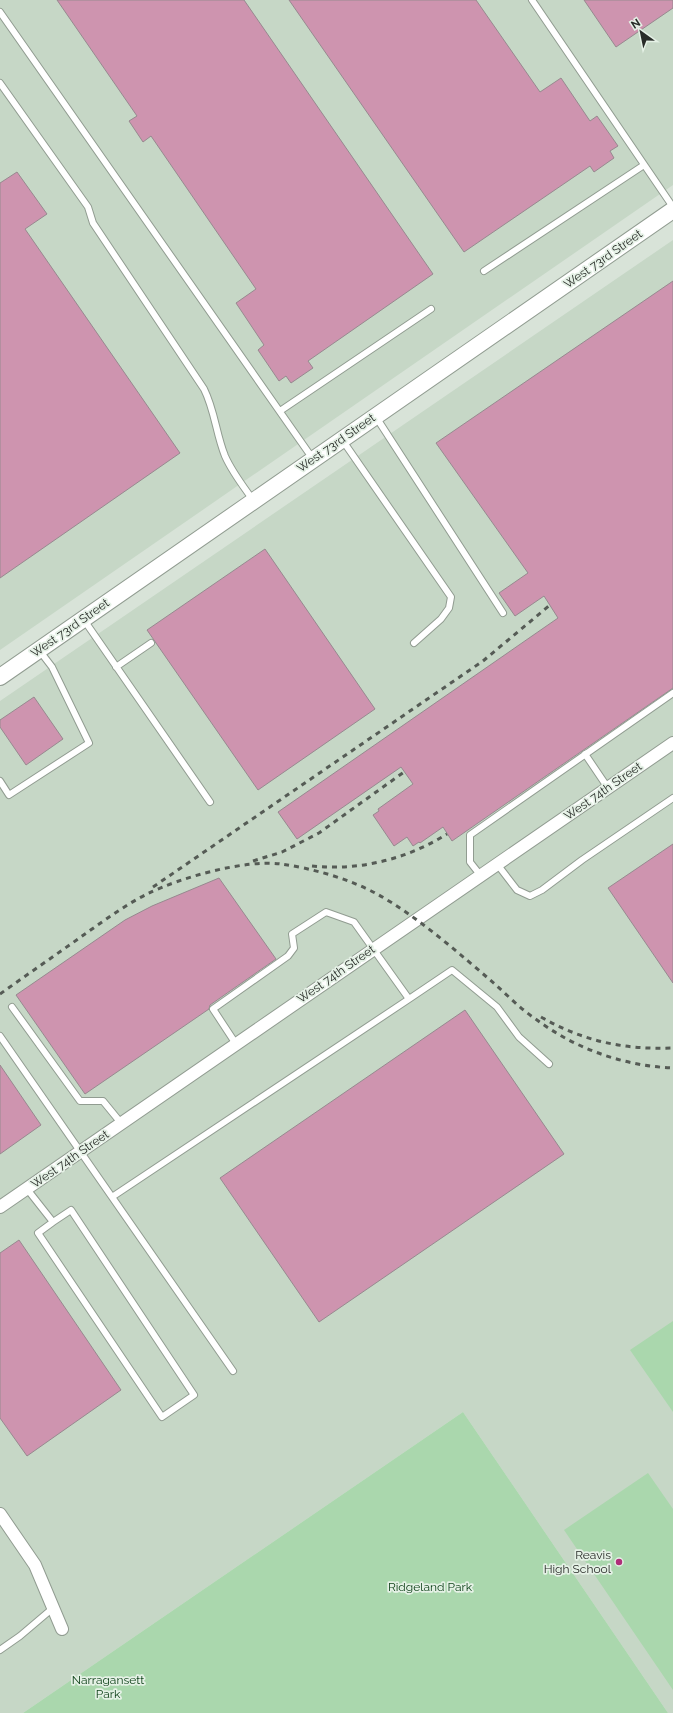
<svg xmlns="http://www.w3.org/2000/svg" width="673" height="1713" viewBox="0 0 673 1713" font-family="Raleway,sans-serif">
	<style>
		.built { fill: #c6d7c6 }
		.green { fill: #aad7ad }
		.building { fill: #ce94af; stroke: #97898f }
		.lines { fill: none; stroke-linecap: round; stroke-linejoin: round }
		.service-casing { stroke: #919c91; stroke-width: 8 }
		.minor-casing { stroke: #919c91; stroke-width: 14 }
		.tertiary-casing { stroke: #919c91; stroke-width: 18 }
		.service { stroke: #fff; stroke-width: 6 }
		.minor { stroke: #fff; stroke-width: 12 }
		.tertiary { stroke: #fff; stroke-width: 16 }
		.rail { stroke: #555b55; stroke-width: 3; stroke-dasharray: 5 5; stroke-linecap: butt }
		.poi-dot { fill: #af2e79; stroke: #e5f1e6; stroke-width: 1.5 }
		.labels { text-anchor: middle; stroke-width: 3.5; stroke-linejoin: round; paint-order: stroke }
		.street-label { font-size: 12px; fill: #282c28; stroke: #e5f1e6 }
		.poi-label { font-size: 12px; fill: #282c28; stroke: #e5f1e6; text-anchor: end }
		.park-label { font-size: 12px; fill: #093d14; stroke: #e5f1e6 }
	</style>
	<rect width="100%" height="100%" fill="#d8e3d8"/>
	<path class="built" d="M0 0H673V185L0 650Z
		M673 240V1713H668L463 1412 23 1713H0V701Z"/>
	<path class="green" d="M673 1321V1412L630 1350Z
		M463 1412 668 1713H23Z
		M648 1473 673 1509V1690L564 1530Z"/>
	<path class="building" d="M57 0H244L433 274 308 361 313 368 291 383 286 376 279 381 258 350 264 345 236 303 256 289 151 136 143 142 129 121 137 116Z
		M289 0H476L540 92 561 78 590 121 597 116 618 146 610 151 614 158 594 172 590 166 464 252Z
		M584 0H673V8L616 47Z
		M17 172 47 214 25 229 180 453 0 578V183Z
		M673 281V688L452 841 443 827 420 843 419 842 413 846 407 837 394 846 373 815 379 811 378 809 413 784 401 767 297 839 278 812 558 618 544 596 515 616 499 593 528 573 436 443Z
		M265 549 375 709 258 790 147 630Z
		M34 697 63 739 26 765 0 727V720Z
		M673 844V983L608 888Z
		M219 878 276 959 210 1005 209 1009 85 1094 16 995 125 920 152 906Z
		M465 1010 564 1154 319 1322 220 1178Z
		M0 1065 41 1125 0 1154Z
		M19 1240 121 1390 27 1456 0 1418V1253Z"/>
	<g class="lines">
		<g class="service-casing">
			<path id="service" d="M532 0 673 207
				M0 12 313 459
				M0 83 88 207 93 223 204 389C215 411 216 434 225 456 232 472 243 486 253 500
				M484 271 644 165
				M280 411 431 309
				M376 417 503 613
				M343 441 451 597 449 608 441 619 414 643
				M84 620 210 802
				M116 667 151 643
				M585 754 608 788
				M0 781 9 795 89 743 52 667 39 650
				M497 864 517 890 530 896 542 890 582 860 673 798
				M481 876 470 862V835L673 693
				M409 999 452 970 497 1007 519 1037 549 1064
				M12 1007 80 1101H103L121 1123
				M0 1036 233 1371
				M27 1189 53 1222 71 1210 194 1395 162 1417 38 1233 53 1222
				M112 1197 409 999 354 922 326 912 292 934 294 948 288 956 213 1009 236 1044
				M0 1650 20 1636 53 1608"/>
		</g>
		<g class="minor-casing">
			<path id="minor" d="M0 1207 673 743
				M0 1514 35 1565 62 1629"/>
		</g>
		<g class="tertiary-casing">
			<path id="tertiary" d="M0 677 673 210"/>
		</g>
		<use href="#service" class="service"/>
		<use href="#minor" class="minor"/>
		<use href="#tertiary" class="tertiary"/>
		<path class="rail" d="M253 861 282 852 319 833 404 772
			M312 866C360 871 407 859 447 834
			M153 887 483 661 550 605
			M0 994C28 974 57 954 85 934 105 920 125 905 147 894 179 878 245 859 281 864 311 868 350 879 377 894 417 916 461 955 496 985 509 997 522 1010 537 1020 576 1049 624 1066 673 1068
			M541 1017C583 1041 624 1050 673 1048"/>
	</g>
	<circle class="poi-dot" cx="619" cy="1562" r="4"/>
	<g class="labels">
		<g class="street-label">
			<text transform="translate(603 259) rotate(-35)" y="4">West 73rd Street</text>
			<text transform="translate(336 443) rotate(-35)" y="4">West 73rd Street</text>
			<text transform="translate(70 628) rotate(-35)" y="4">West 73rd Street</text>
			<text transform="translate(603 791) rotate(-35)" y="4">West 74th Street</text>
			<text transform="translate(336 974) rotate(-35)" y="4">West 74th Street</text>
			<text transform="translate(70 1159) rotate(-35)" y="4">West 74th Street</text>
		</g>
		<g class="poi-label">
			<text x="611" y="1559">Reavis<tspan x="611" dy="14">High School</tspan></text>
		</g>
		<g class="park-label">
			<text x="430" y="1591">Ridgeland Park</text>
			<text x="108" y="1684">Narragansett<tspan x="108" dy="14">Park</tspan></text>
		</g>
	</g>
	<g transform="translate(641 32) rotate(327)" stroke="#e5f1e6" stroke-width="3" paint-order="stroke">
	<path d="M0-3L7 15L0 10L-7 15Z" fill="#282c28"/>
	<text y="-6" font-size="11" font-weight="bold" text-anchor="middle" fill="#282c28">N</text>
	</g>
</svg>
